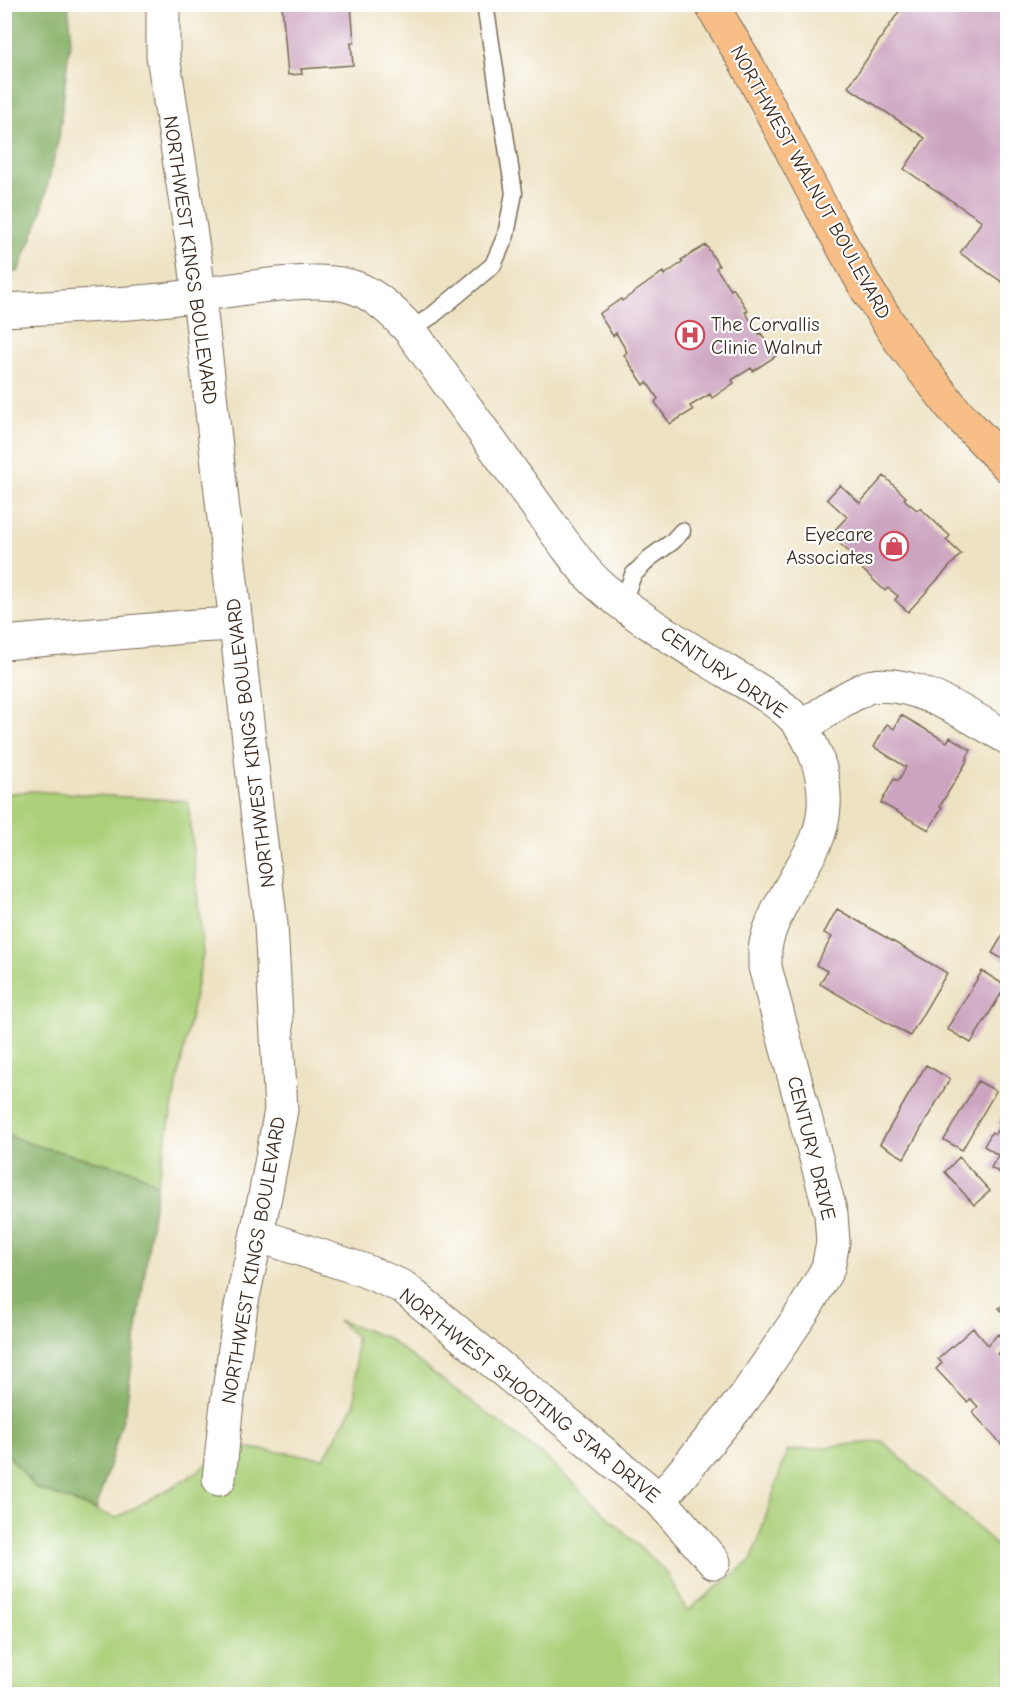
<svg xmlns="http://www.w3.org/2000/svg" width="1012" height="1699" viewBox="0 0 1012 1699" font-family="'Comic Neue',sans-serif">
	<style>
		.green { fill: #acd07a; stroke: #747d4c; stroke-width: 1.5 }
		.forest { fill: #89b26a; stroke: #626e44; stroke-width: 1.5 }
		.building { fill: #cca4bf }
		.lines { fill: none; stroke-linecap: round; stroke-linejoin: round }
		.service-casing { stroke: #796a57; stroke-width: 19 }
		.minor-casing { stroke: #796a57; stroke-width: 35 }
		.tertiary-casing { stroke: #796a57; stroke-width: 35 }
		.primary-casing { stroke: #796a57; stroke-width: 35 }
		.service { stroke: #fff; stroke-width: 16 }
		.minor { stroke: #fff; stroke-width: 33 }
		.tertiary { stroke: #fff; stroke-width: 33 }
		.primary { stroke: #f7be88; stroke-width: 33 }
		.labels { text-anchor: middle; stroke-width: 4.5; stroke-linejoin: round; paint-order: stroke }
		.street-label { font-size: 20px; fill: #3b2a1e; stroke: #fff }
		.poi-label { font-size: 20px; fill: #3b2a1e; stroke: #fff; text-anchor: start }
	</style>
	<rect width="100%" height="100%" fill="#fff"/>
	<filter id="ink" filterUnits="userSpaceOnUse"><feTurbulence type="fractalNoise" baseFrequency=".0167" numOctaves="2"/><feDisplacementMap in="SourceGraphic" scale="12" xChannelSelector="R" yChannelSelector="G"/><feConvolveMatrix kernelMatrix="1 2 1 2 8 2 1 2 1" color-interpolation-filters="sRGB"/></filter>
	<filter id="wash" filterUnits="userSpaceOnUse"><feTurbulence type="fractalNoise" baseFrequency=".008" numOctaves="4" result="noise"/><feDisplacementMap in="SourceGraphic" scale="24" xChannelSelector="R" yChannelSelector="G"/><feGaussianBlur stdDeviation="1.35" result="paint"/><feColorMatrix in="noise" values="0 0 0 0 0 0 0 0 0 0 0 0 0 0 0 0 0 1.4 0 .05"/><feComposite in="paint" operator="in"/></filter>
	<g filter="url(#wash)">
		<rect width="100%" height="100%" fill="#ede2c2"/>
		<path class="green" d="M33 791 188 801 203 954 157 1184 134 1171 34 1145 5 1134 4 794Z
			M338 1320 387 1338 546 1458 667 1573 687 1611 752 1559 787 1451 882 1441 1007 1555V1694H5L4 1451 36 1488 116 1518 185 1480 233 1446 324 1458 355 1403 356 1337Z"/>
		<path class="forest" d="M5 4 68 5 71 30 59 137 40 217 18 272H5Z
			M5 1134 34 1145 134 1171 157 1184 126 1408 96 1510 36 1488 5 1451Z"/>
		<g id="blocks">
			<path class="building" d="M282 4H351L354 43H351L353 65 301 69 302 74 288 75Z
				M904 4H998L1004 14 1008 9V286L960 253 982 221 904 169 925 138 848 87Z
				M706 245 719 266 716 268 731 290 733 288 748 311 745 312 759 334 761 333 776 356 753 371 751 368 732 380 734 383 712 398 710 394 690 406 693 410 670 424 655 402 658 399 647 382 644 385 624 355 627 352 616 333 613 336 599 314 621 299 622 301 663 272 664 275 683 262 681 260Z
				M884 476 906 497 904 498 906 501 917 510 920 508 950 536 946 540 961 554 908 612 895 600 898 596 888 588 885 591 862 569 865 566 830 535 847 517 827 499 840 485 860 503Z
				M901 715 947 742 950 737 971 750 967 757 968 758 966 760 967 761 940 806 942 807 929 830 881 803 894 779 898 781 906 767 874 747 887 724 894 729Z
				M837 909 947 973 910 1036 820 984 827 971 816 965 832 937 824 933Z
				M1008 926V962L992 953Z
				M982 971 1006 986 971 1043 947 1029Z
				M926 1065 950 1079 904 1158 880 1144Z
				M978 1081 996 1091 962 1150 944 1140Z
				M1004 1111 1008 1113V1177L991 1168 998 1155 984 1146 992 1132 995 1134 1000 1125 998 1123Z
				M959 1157 990 1191 974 1205 945 1172Z
				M1008 1301V1317L999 1308Z
				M973 1328 988 1345 998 1334 1006 1344 997 1354 1008 1365V1440L1002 1445 972 1412 978 1407 971 1399 967 1402 936 1369 942 1363 938 1359Z"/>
		</g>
	</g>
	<g filter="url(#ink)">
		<use href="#blocks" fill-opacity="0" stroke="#796a57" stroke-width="1.5"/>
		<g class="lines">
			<g class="service-casing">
				<path id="service" d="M410 330 433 315 493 265 506 235 514 193 485 4
					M622 604 633 575 651 557 672 542 682 531"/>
			</g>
			<g class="minor-casing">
				<path id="minor" d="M4 310C53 307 102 306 151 301 194 297 236 288 279 284 303 282 332 279 356 288 377 296 395 314 410 330L560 538C574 556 587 576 605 590 642 621 685 646 726 671 749 685 775 698 794 718 814 741 826 776 824 807 822 836 812 850 798 874 786 895 768 925 765 949 765 955 765 961 765 967L831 1214 833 1242 828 1268 804 1310 745 1397 660 1500
					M4 643 196 626 236 624
					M802 728C820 715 836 703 856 693 861 691 867 686 873 686 917 680 970 717 1008 738
					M257 1235 363 1270 403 1287 660 1500 714 1562"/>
			</g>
			<g class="tertiary-casing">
				<path id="tertiary" d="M163 4V56L195 261 257 811 271 924 281 1110 265 1196 241 1306 226 1412 219 1479"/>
			</g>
			<g class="primary-casing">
				<path id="primary" d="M711 4 746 63 829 222 866 288 899 339 955 411 1008 466"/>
			</g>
			<use href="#service" class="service"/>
			<use href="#minor" class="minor"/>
			<use href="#tertiary" class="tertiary"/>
			<use href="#primary" class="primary"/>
		</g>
	</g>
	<defs>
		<g id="hospital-ring" transform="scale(1.5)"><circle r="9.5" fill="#fff" stroke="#d1495b" stroke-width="1.5"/><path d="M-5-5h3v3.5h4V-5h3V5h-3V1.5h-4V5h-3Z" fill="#d1495b"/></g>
		<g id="shop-ring" transform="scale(1.5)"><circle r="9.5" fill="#fff" stroke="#d1495b" stroke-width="1.5"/><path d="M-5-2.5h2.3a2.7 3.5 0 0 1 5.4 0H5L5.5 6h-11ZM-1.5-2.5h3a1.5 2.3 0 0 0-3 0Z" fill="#d1495b"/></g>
	</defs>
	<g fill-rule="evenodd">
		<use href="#hospital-ring" x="690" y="335"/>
		<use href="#shop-ring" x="894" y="546"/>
	</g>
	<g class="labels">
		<g class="street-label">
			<text transform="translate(811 182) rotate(61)" y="7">NORTHWEST WALNUT BOULEVARD</text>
			<text transform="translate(191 260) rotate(82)" y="7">NORTHWEST KINGS BOULEVARD</text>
			<text transform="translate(724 672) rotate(34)" y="7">CENTURY DRIVE</text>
			<text transform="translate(250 743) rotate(-97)" y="7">NORTHWEST KINGS BOULEVARD</text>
			<text transform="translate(812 1148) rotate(76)" y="7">CENTURY DRIVE</text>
			<text transform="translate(253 1260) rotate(-80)" y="7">NORTHWEST KINGS BOULEVARD</text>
			<text transform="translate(530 1395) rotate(39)" y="7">NORTHWEST SHOOTING STAR DRIVE</text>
		</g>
		<g class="poi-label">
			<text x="711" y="331">The Corvallis<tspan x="711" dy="23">Clinic Walnut</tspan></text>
			<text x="873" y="541" text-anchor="end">Eyecare<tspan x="873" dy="23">Associates</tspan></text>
		</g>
	</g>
	<rect width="1012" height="1699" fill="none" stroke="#fff" stroke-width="24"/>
</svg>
